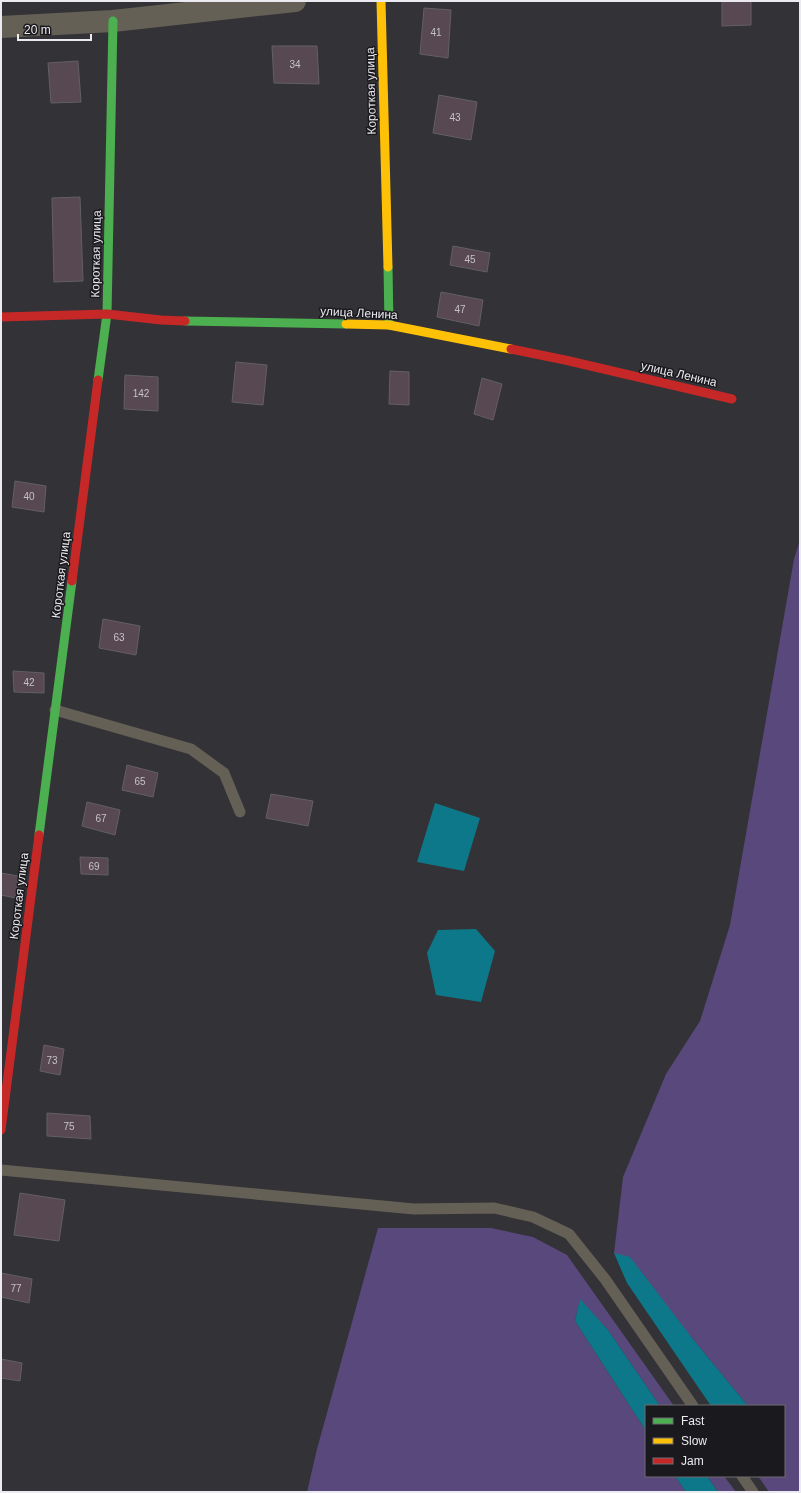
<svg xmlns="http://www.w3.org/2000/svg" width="801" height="1493" viewBox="0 0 801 1493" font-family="Arial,sans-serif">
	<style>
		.green { fill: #58487c }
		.water { fill: #0d7889 }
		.building { fill: #574852; stroke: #636063 }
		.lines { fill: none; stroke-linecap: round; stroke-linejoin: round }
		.lane { stroke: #656056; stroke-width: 11 }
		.street { stroke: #656056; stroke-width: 22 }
		.fast { stroke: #4caf50; stroke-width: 9 }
		.slow { stroke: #ffc107; stroke-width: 9 }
		.jam { stroke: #c62828; stroke-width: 9 }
		.labels { text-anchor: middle; stroke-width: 3; stroke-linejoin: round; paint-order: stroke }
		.number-label { font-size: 10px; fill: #c6c2c8 }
		.street-label { font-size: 12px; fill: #ebeaf0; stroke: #1a191d }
	</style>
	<rect width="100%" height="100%" fill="#333236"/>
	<path class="green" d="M800 540V1492H769L758 1476H784V1406H748L692 1338 614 1253 623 1177 666 1074 700 1021 730 925 794 559Z
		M378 1228H491L533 1237 567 1255 674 1406H660L608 1330 580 1300 575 1321 646 1431V1476H675L686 1492H307L317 1449Z
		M707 1476H724L736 1492H718Z"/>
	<path class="water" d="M435 803 480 818 464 871 417 862Z
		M476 929 495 951 481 1002 436 995 427 953 438 930Z
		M614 1253 630 1257 692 1338 748 1406H711L627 1283Z
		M580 1299 608 1330 660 1406H646V1431L575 1321Z
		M675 1476H707L718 1492H686Z"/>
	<path class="building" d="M722 1H751V25L722 26Z
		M424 8 451 10 448 58 420 54Z
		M272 46H317L319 84 274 83Z
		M78 61 81 102 51 103 48 63Z
		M439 95 477 102 471 140 433 133Z
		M80 197 83 281 54 282 52 198Z
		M453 246 490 253 487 272 450 265Z
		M441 292 483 300 479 326 437 317Z
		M236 362 267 365 263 405 232 402Z
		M390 371 409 372V405L389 404Z
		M125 375 158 377V411L124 409Z
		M482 378 502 384 493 420 474 414Z
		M15 481 46 486 44 512 12 507Z
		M103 619 140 626 136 655 99 648Z
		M13 671 44 673V693L14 692Z
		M127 765 158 773 153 797 122 790Z
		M271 794 313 801 308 826 266 818Z
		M87 802 120 810 115 835 82 826Z
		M80 857 108 858V875L81 874Z
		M1 873 18 876 16 898 1 895Z
		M44 1045 64 1049 60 1075 40 1071Z
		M47 1113 90 1116 91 1139 47 1136Z
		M20 1193 65 1200 59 1241 14 1235Z
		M1 1273 32 1279 29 1303 1 1297Z
		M1 1359 22 1363 20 1381 1 1378Z"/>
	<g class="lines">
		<path class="lane" d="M55 710 191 749 224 773 240 812
			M1 1170 414 1209 494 1208 533 1217 569 1234 605 1279 693 1406
			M742 1476 753 1492"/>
		<path class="street" d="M1 27 113 21 295 1"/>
		<path class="fast" d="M388 267 389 325
			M185 321 346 324
			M98 380 107 314 113 21
			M39 835 72 581"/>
		<path class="slow" d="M381 1 388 267
			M346 324 389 325 511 349"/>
		<path class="jam" d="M1 317 107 314 161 320 185 321
			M511 349 565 360 732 399
			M72 581 98 380
			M1 1130 39 835"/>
	</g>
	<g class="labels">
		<g class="number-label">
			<text x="436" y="36">41</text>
			<text x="295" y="68">34</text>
			<text x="455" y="121">43</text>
			<text x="470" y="263">45</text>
			<text x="460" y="313">47</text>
			<text x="141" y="397">142</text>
			<text x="29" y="500">40</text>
			<text x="119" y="641">63</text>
			<text x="29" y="686">42</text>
			<text x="140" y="785">65</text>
			<text x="101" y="822">67</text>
			<text x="94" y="870">69</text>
			<text x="52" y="1064">73</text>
			<text x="69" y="1130">75</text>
			<text x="16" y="1292">77</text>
		</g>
		<g class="street-label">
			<text transform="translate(371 91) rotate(-91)" y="4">Короткая улица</text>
			<text transform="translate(96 254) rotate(-89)" y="4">Короткая улица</text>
			<text transform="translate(359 313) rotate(3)" y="4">улица Ленина</text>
			<text transform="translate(679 374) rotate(13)" y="4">улица Ленина</text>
			<text transform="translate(61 575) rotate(-83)" y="4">Короткая улица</text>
			<text transform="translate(19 896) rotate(-83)" y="4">Короткая улица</text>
		</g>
	</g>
	<rect width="801" height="1493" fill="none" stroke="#ebeaf0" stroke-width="4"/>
	<rect x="645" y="1405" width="140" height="72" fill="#1a191d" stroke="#6e6d71"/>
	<rect x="653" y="1418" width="20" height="6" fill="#4caf50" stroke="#6e6d71"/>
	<text x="681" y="1425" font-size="12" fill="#ebeaf0">Fast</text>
	<rect x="653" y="1438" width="20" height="6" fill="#ffc107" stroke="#6e6d71"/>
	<text x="681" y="1445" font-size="12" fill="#ebeaf0">Slow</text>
	<rect x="653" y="1458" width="20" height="6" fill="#c62828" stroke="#6e6d71"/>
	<text x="681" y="1465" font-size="12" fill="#ebeaf0">Jam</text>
	<path d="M18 34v6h73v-6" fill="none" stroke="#ebeaf0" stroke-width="2"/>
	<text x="24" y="34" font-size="12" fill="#ebeaf0" stroke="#1a191d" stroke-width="3" paint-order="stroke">20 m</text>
</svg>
